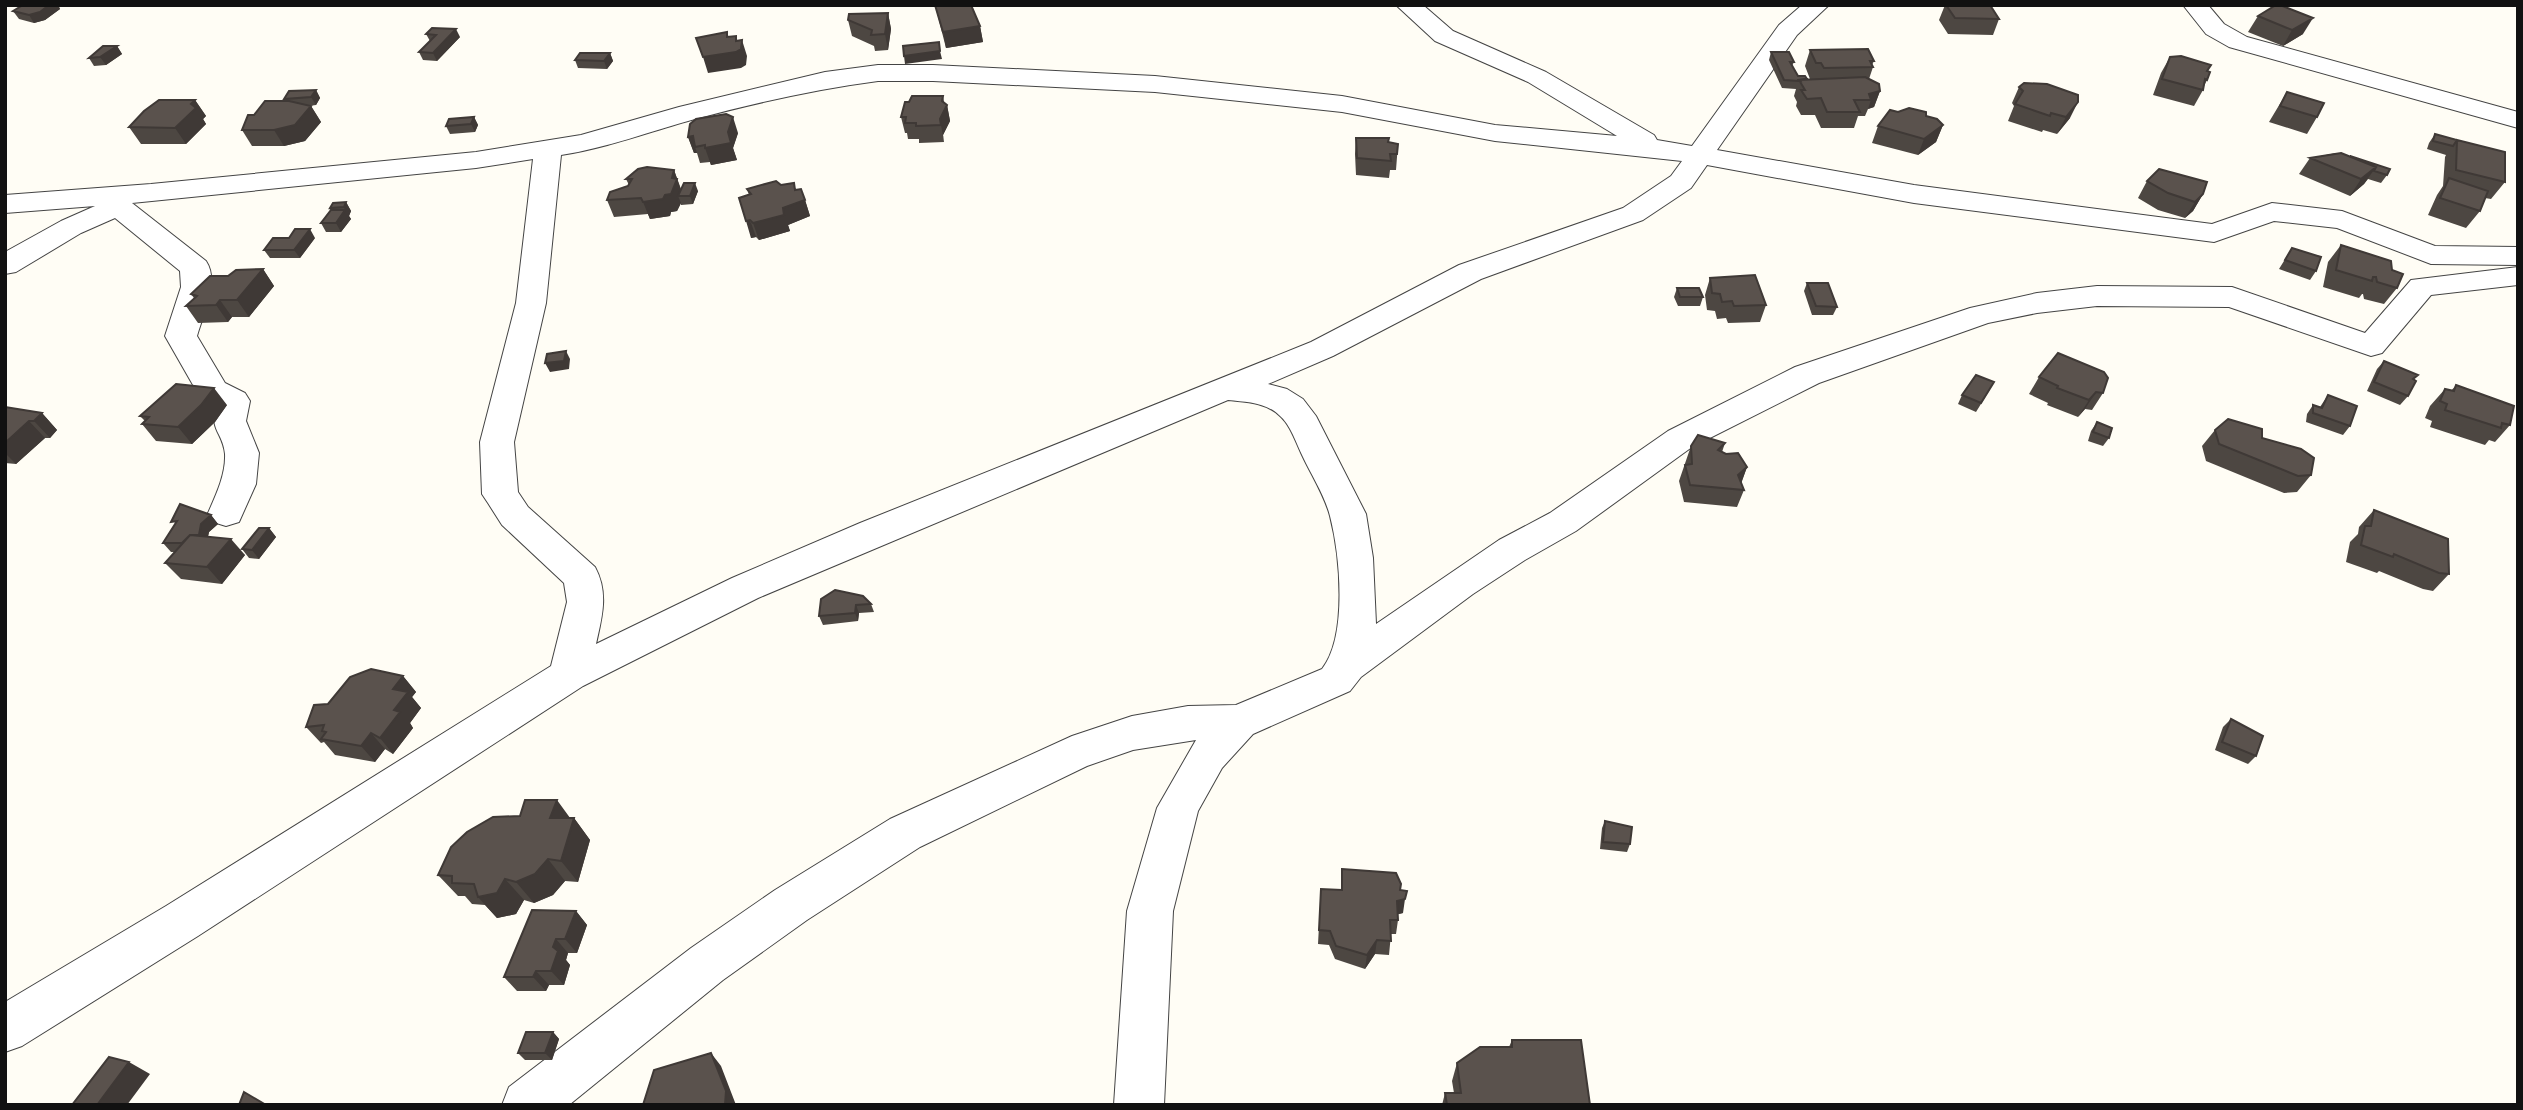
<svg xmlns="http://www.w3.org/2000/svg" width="2523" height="1110" viewBox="0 0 2523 1110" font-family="'IBM Plex Serif',serif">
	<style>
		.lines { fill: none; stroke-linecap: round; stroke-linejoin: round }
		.minor-casing { stroke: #444; stroke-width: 2 }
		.minor { fill: #fff; fill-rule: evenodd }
		.wall { fill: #4d4742 }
		.shaded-wall { fill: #3f3936 }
		.building { fill: #5a524d; stroke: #3f3936; stroke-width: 2 }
	</style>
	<rect width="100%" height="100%" fill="#fffdf5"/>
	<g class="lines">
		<g class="minor-casing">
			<path id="minor" d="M1396 5H1423L1453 31 1546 72 1654 135 1657 140 1692 146 1779 25 1802 5H1829L1797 35 1717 150 1914 185 2212 224 2272 203 2342 211 2435 246 2518 247V265L2431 264 2337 228 2274 221 2214 242 1914 203 1707 165 1691 188 1643 220 1481 279 1333 356 1268 384 1287 389 1303 399 1316 416 1366 514 1373 558 1376 624 1499 540 1550 513 1668 431 1795 367 1970 308 2037 293 2097 286 2232 287 2365 333 2411 280 2518 267V285L2431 295 2382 353 2371 356 2229 307 2097 306 2037 313 1988 323 1819 383 1692 447 1576 531 1525 560 1473 594 1361 677 1350 691 1253 734 1222 768 1198 811 1173 911 1164 1105H1114L1127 911 1157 808 1196 740 1133 750 1087 766 920 847 807 920 723 980 569 1105H502L509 1087 691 948 775 890 890 819 1072 736 1132 716 1188 706 1236 705 1322 669C1348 636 1340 555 1330 516 1325 496 1312 476 1303 457 1296 443 1291 425 1279 415 1265 402 1246 402 1228 400L758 598 583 686 198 936 22 1046 5 1052V1002L166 906 551 666 567 602 564 583 502 525 488 503 482 494 480 442 516 303 533 159 476 168 132 203 206 261C220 282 203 314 197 336L225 383 245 393 250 401 246 421 259 453 256 484 239 522 226 526 213 522 208 513C216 495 226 474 225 454 223 433 210 431 215 406L201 399 165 336 181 287 180 271 115 218 81 233 16 272 5 274V252L61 221 95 206 5 213V195L151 184 476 152 581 135 679 107 825 72 878 65H933L1155 76 1342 96 1495 125 1617 136 1528 82 1435 41ZM878 81H933L1155 92 1342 112 1495 141 1682 161 1671 176 1623 208 1459 265 1311 342 860 523 732 578 596 644C602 617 609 593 595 567L528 507 518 492 514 442 546 303 561 155C607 148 651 131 695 119 755 103 816 89 878 81Z
				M2183 5H2208L2224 24 2247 37 2518 112V128L2229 47 2206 34Z"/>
		</g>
		<use href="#minor" class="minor"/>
	</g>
	<path class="wall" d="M23 5H58L60 9 45 20 34 23 19 19 13 11Z
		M935 5 980 26 983 42 946 48Z
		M1945 5H1990L1999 19 1993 35 1948 34 1939 20Z
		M888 13 891 29 888 50 875 51 874 46 852 36 848 20Z
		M2258 16 2303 34 2283 46 2248 32Z
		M426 34 460 37 437 61 423 60 419 52 430 41Z
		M117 46 122 54 106 65 94 66 89 58Z
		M1810 50 1874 61 1872 65 1873 67 1869 79 1880 91 1874 107 1868 109 1865 116H1858L1854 128H1821L1815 115H1801L1796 106 1797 102 1794 96 1796 89 1782 88 1769 60 1771 52 1794 62 1792 66 1798 76 1807 79H1810L1805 66Z
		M610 53 613 61 607 69 578 68 575 60Z
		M2170 57 2207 71V80L2204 86 2203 90 2194 106 2153 95 2161 73Z
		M2019 87 2070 118 2057 134 2043 130 2042 132 2008 121 2014 106 2012 103Z
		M316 90 320 98 316 105 309 106H311L321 122 305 141 284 146H252L242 130 254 115 286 101 284 99Z
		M2287 92 2317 117 2307 134 2269 122Z
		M195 100 206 116 203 119 206 124 186 144H141L129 127Z
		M944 102 947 105 950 121 943 135 944 142 919 143V139H908L907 133H905L901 117Z
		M1926 116 1943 125 1936 142 1918 155 1872 143 1878 126Z
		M474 117 478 125 475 132 450 134 446 126Z
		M738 133 733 148 737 160 711 165 710 162 700 163 697 153H694L688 137Z
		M2435 134 2457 140 2505 182 2491 199 2485 198 2480 211 2466 228 2428 215 2437 195 2443 186 2445 157 2446 155 2427 149 2429 143Z
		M1356 138 1398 144 1396 170H1390L1389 178 1356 175 1355 154Z
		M2336 153 2387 175 2381 183 2368 179 2364 184 2350 196 2299 174 2310 158Z
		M674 170 681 189 698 191 693 204 681 205V203L677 211 671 212 670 216 650 219 648 214 614 217 607 200 629 185 626 179Z
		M2147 181 2203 194 2193 211 2185 218 2158 210 2138 198Z
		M781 185 796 190 805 200 810 216 788 225 790 231 759 240 756 237 751 238 749 195 747 189Z
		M346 202 351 211 349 216 351 219 341 232H326L321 223 331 210 330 208Z
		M315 238 300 258H270L264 250Z
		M2341 245 2392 270 2397 288 2384 304 2364 299 2363 294H2362L2359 298 2323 287 2328 262Z
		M2292 248 2316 271 2310 280 2279 269Z
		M263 269 274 286 249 317H232L228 322 198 323 186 306 194 298 191 294 228 276Z
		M1710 278 1766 305 1760 322 1728 323 1726 318 1717 319 1715 311 1707 310 1705 295Z
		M1807 283 1837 307 1833 315H1812L1804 291Z
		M1677 288 1703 297 1700 306H1678L1674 297Z
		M2384 361 2413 380 2408 396 2400 405 2367 391 2377 369Z
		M2039 377 2103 393 2092 410 2085 409 2078 417 2047 405 2048 403 2029 394Z
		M2456 385 2510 425 2495 442 2489 440 2485 445 2430 427 2432 421 2425 418 2430 406 2445 389 2451 391Z
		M1989 391 1976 412 1958 404 1962 395Z
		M2328 395 2350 426 2343 435 2306 422 2307 414 2313 405 2320 407Z
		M227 405 215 422 192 444 156 441 142 424 145 421 140 416Z
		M5 407 42 413 57 430 50 438H45L16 464 5 463Z
		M2097 422 2109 438 2103 446 2088 441 2091 431Z
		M2215 430 2262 438 2311 475 2297 492 2284 493 2206 461 2202 446Z
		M1725 443 1722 452 1747 467 1741 483 1744 490 1737 507 1684 502 1679 481 1691 446Z
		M2374 510 2449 574 2433 591 2423 589 2379 571 2377 573 2346 562 2350 542 2358 534 2359 527Z
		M211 515 218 524 209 532 208 536 245 555 222 584 181 579 165 563 175 552H171L163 543Z
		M269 528 276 537 259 559 249 558 242 549Z
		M821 599 871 604 874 612 859 613 858 621 823 625 819 616Z
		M403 676 416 692 412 697 421 708 410 723 413 728 393 754 385 749 375 762 335 755 324 742 321 743 306 727 328 704Z
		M2231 719 2256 756 2248 764 2215 750 2223 727Z
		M570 818H574L590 840 578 882 565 881 553 895 534 903 524 900 516 914 497 918 485 905 472 904 465 896H458L438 875Z
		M1605 821 1630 844 1627 852 1600 849 1602 828Z
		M1342 869 1400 890 1403 913 1398 914V920L1396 934H1391L1389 955 1375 954 1365 969 1335 959 1329 945 1318 944 1321 889 1341 890Z
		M576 911 587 925 577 953H568L566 960 570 965 564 985H549L546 991H517L504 977Z
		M553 1032 559 1039 552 1060H525L518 1053Z
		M1512 1040 1590 1105H1442L1445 1093H1454L1452 1081 1457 1063 1509 1047Z"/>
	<path class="shaded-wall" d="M49 5H58L60 9 45 20 34 23 29 15Z
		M888 13 891 29 888 50 885 34Z
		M2313 18 2303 34 2283 46 2292 30Z
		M980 26 983 42 946 48 943 32Z
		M456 29 460 37 437 61 433 53Z
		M727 32 732 48 736 36 740 49 742 40 747 56 746 65 741 68 708 73 703 57 727 37Z
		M117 46 122 54 106 65 100 57Z
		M940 51 942 59 905 64 904 56Z
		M610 53 613 61 607 69 604 61Z
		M316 90 320 98 316 105 311 97Z
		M1880 91 1874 107 1868 109 1871 100 1869 94Z
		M943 96 945 108 947 105 950 121 943 135 944 142 940 119Z
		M195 100 206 116 203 119 206 124 186 144 175 128Z
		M2078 102 2070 118 2057 134 2066 117Z
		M311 106 321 122 305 141 284 146 274 130Z
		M474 117 478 125 475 132 471 124Z
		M733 117 738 133 733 148 737 160 711 165 705 148 728 132Z
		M1943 125 1936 142 1918 155 1924 139Z
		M693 136 695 147 697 153H694L688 137Z
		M2376 167 2364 184 2350 196 2361 179Z
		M674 170 683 196H678L681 203 677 211 671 212 670 216 650 219 643 202 672 178Z
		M695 183 698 191 693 204 690 196Z
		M2203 194 2193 211 2185 218 2195 202Z
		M805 200 810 216 788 225 790 231 759 240 753 223 783 208Z
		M346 202 351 211 349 216 351 219 341 232 336 223 345 211 344 207Z
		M750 220 756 237 751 238 746 221Z
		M310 229 315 238 300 258 294 250Z
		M263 269 274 286 249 317 237 300Z
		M220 300 232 317 228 322 216 305Z
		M566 351 570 359 569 369 550 372 545 363Z
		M214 388 227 405 215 422 192 444 178 427Z
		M2096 392 2085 409 2078 417 2089 400Z
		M42 413 57 430 50 438 34 421Z
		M29 421 45 438 16 464 5 453V443Z
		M1747 467 1741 484 1738 475Z
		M211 515 218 524 209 532 205 551 197 543 201 524Z
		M269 528 276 537 259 559 252 550Z
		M231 539 245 555 222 584 207 567Z
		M856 605 859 613 858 621 855 613Z
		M403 676 416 692 412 697 421 708 410 723 413 728 393 754 380 738 394 710 393 689Z
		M371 733 385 749 375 762 361 746Z
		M557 800 573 822 574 818 590 840 578 882 561 861 550 818Z
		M548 859 565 881 553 895 534 903 516 882Z
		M505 879 524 900 516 914 497 918 478 897Z
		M1405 899 1403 913 1395 915 1397 901Z
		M576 911 587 925 577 953 565 939Z
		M556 939 568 953 566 960 570 965 564 985 551 971 553 947Z
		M1377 940 1375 954 1365 969 1367 955Z
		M536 971 549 985 546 991 533 977Z
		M553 1032 559 1039 552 1060 545 1053Z
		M711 1053 721 1066 736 1105H725Z
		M129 1062 150 1074 127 1105H97Z"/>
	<path class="building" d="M23 5H49L40 12 29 15 13 11Z
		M935 5H971L980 26 943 32Z
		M1946 5H1990L1999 19 1955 18Z
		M2276 5H2280L2313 18 2292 30 2258 16Z
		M888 13 885 34 871 35 872 30 848 20 849 14Z
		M432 28 456 29 433 53 419 52 436 35 426 34Z
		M727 32V37L736 36V41L742 40 741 49 736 52 703 57 696 38Z
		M939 42 940 51 904 56 903 46Z
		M103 46H117L100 57 89 58Z
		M1868 49 1874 61H1870L1873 67 1824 68 1821 63H1816L1810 50Z
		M1771 52H1789L1794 62H1790L1798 76H1805L1807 79 1799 80 1800 81 1784 80Z
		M580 53H610L604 61 575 60Z
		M2181 56 2211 65 2207 71 2210 72 2207 80 2205 79 2203 90 2162 79 2170 57Z
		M1865 77 1879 84 1880 91 1869 94 1871 100H1854L1860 112H1827L1821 98 1807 99 1801 90H1805L1799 80Z
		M2024 83 2047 84 2078 95V102L2066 117 2051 113 2050 116 2015 104 2023 91 2019 87Z
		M316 90 311 97 284 99 289 91Z
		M2287 92 2324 103 2317 117 2280 106Z
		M912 96H943L942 101 947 105 940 119 941 125 916 126V123H905L906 117H901L905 102H909Z
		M159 100H195L191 104 196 108 175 128 129 127 144 111Z
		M265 101H289L311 106 295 125 274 130H242L248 115H254Z
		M1909 108 1926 112V116L1937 119 1943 125 1924 139 1878 126 1890 110 1898 112Z
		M726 114 733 117 728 132 731 143 705 148V145L695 147 693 136 688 137 690 124 696 119Z
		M474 117 471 124 446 126 449 119Z
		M2435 134 2457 140 2453 146 2433 141Z
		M1356 138H1389L1388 142 1398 144 1397 154H1390L1391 161 1357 158Z
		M2457 140 2505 152V182L2456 170Z
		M2341 153 2376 167 2361 179 2310 158Z
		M2350 156 2390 169 2387 175 2374 171 2376 167Z
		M647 167 674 170 672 178 677 179 671 194 665 195 663 199 643 202 641 198 607 200 610 192 628 186 632 179H626L638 169Z
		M2159 169 2207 182 2203 194 2195 202 2168 193 2147 181Z
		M2449 178 2488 191 2480 211 2440 198Z
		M776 181 781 185 794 183 795 190 801 189 805 200 783 208 784 215 753 223 750 220 746 221 739 198 751 194 747 189Z
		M684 183H695L690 196H678Z
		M346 202 344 207 330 208 333 203Z
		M331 210H345L336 223H321Z
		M295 229H310L294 250H264L273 238H289Z
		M2341 245 2391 261 2392 270 2403 274 2397 288 2377 282 2376 277H2373L2372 281 2336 270Z
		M2292 248 2321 257 2316 271 2285 260Z
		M263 269 237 300H220L216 305 186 306 197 296 191 294 210 276H228L236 270Z
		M1755 275 1766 305 1734 306 1732 301 1722 302 1720 294 1712 293 1710 278Z
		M1807 283H1828L1837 307 1816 306Z
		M1677 288H1699L1703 297H1680Z
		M566 351 564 361 545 363 547 354Z
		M2058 353 2104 372 2108 378 2103 393 2096 392 2089 400 2057 388 2058 386 2039 377Z
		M2384 361 2418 375 2413 379 2416 381 2408 396 2374 382Z
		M1976 375 1994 382 1981 403 1962 395Z
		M176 384 214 388 201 405 178 427 142 424 149 417 140 416Z
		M2456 385 2514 406 2510 425 2502 423 2501 428 2445 410 2447 404 2440 401 2445 389 2454 391Z
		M2328 395 2357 406 2350 426 2313 413V405L2322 408Z
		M5 407 42 413 34 421H29L5 443Z
		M2228 419 2262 429V438L2301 449 2314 458 2311 475 2298 476 2219 444 2215 430Z
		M2097 422 2112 428 2109 438 2093 432Z
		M1698 435 1725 443 1718 450 1726 454 1738 453 1747 467 1738 475 1744 490 1690 485 1685 465 1692 464 1691 446Z
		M180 504 211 515 201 524 199 535H190L182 543H163L177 521 171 522Z
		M2374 510 2448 539 2449 574 2439 573 2394 554 2393 557 2361 545 2365 526H2371Z
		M259 528H269L252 550 242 549Z
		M190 535 231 539 207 567 165 563Z
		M835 590 863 596 871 604 856 605 855 613 819 616 821 599Z
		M371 669 403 676 393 689 408 692 394 710 400 712 380 738 371 733 361 746 321 739 326 732 322 731 324 725 306 727 314 705 328 704 350 677Z
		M2231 719 2263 736 2256 756 2222 742Z
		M525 800H557L550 818H574L561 861 548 859 535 874 516 882 505 879 497 893 478 897 474 884 452 883V876L438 875 451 847 467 832 493 817 520 816Z
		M1605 821 1632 827 1630 844 1603 842Z
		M1342 869 1396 873 1401 884 1400 890 1407 891 1405 899 1397 901 1398 920H1390L1391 941 1377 940 1367 955 1336 946 1330 931 1319 930 1321 889 1342 890Z
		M532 910 576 911 565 939H556L553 947 558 951 551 971H536L533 977H504Z
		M526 1032H553L545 1053H518Z
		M1512 1040H1581L1590 1105H1447L1445 1093H1461L1457 1063 1480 1047H1512Z
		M711 1053 726 1091 725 1105H643L654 1070Z
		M109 1057 129 1062 97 1105H72Z
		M244 1092 266 1105H239Z"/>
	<rect width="2523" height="1110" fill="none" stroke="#111111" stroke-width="14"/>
</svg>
